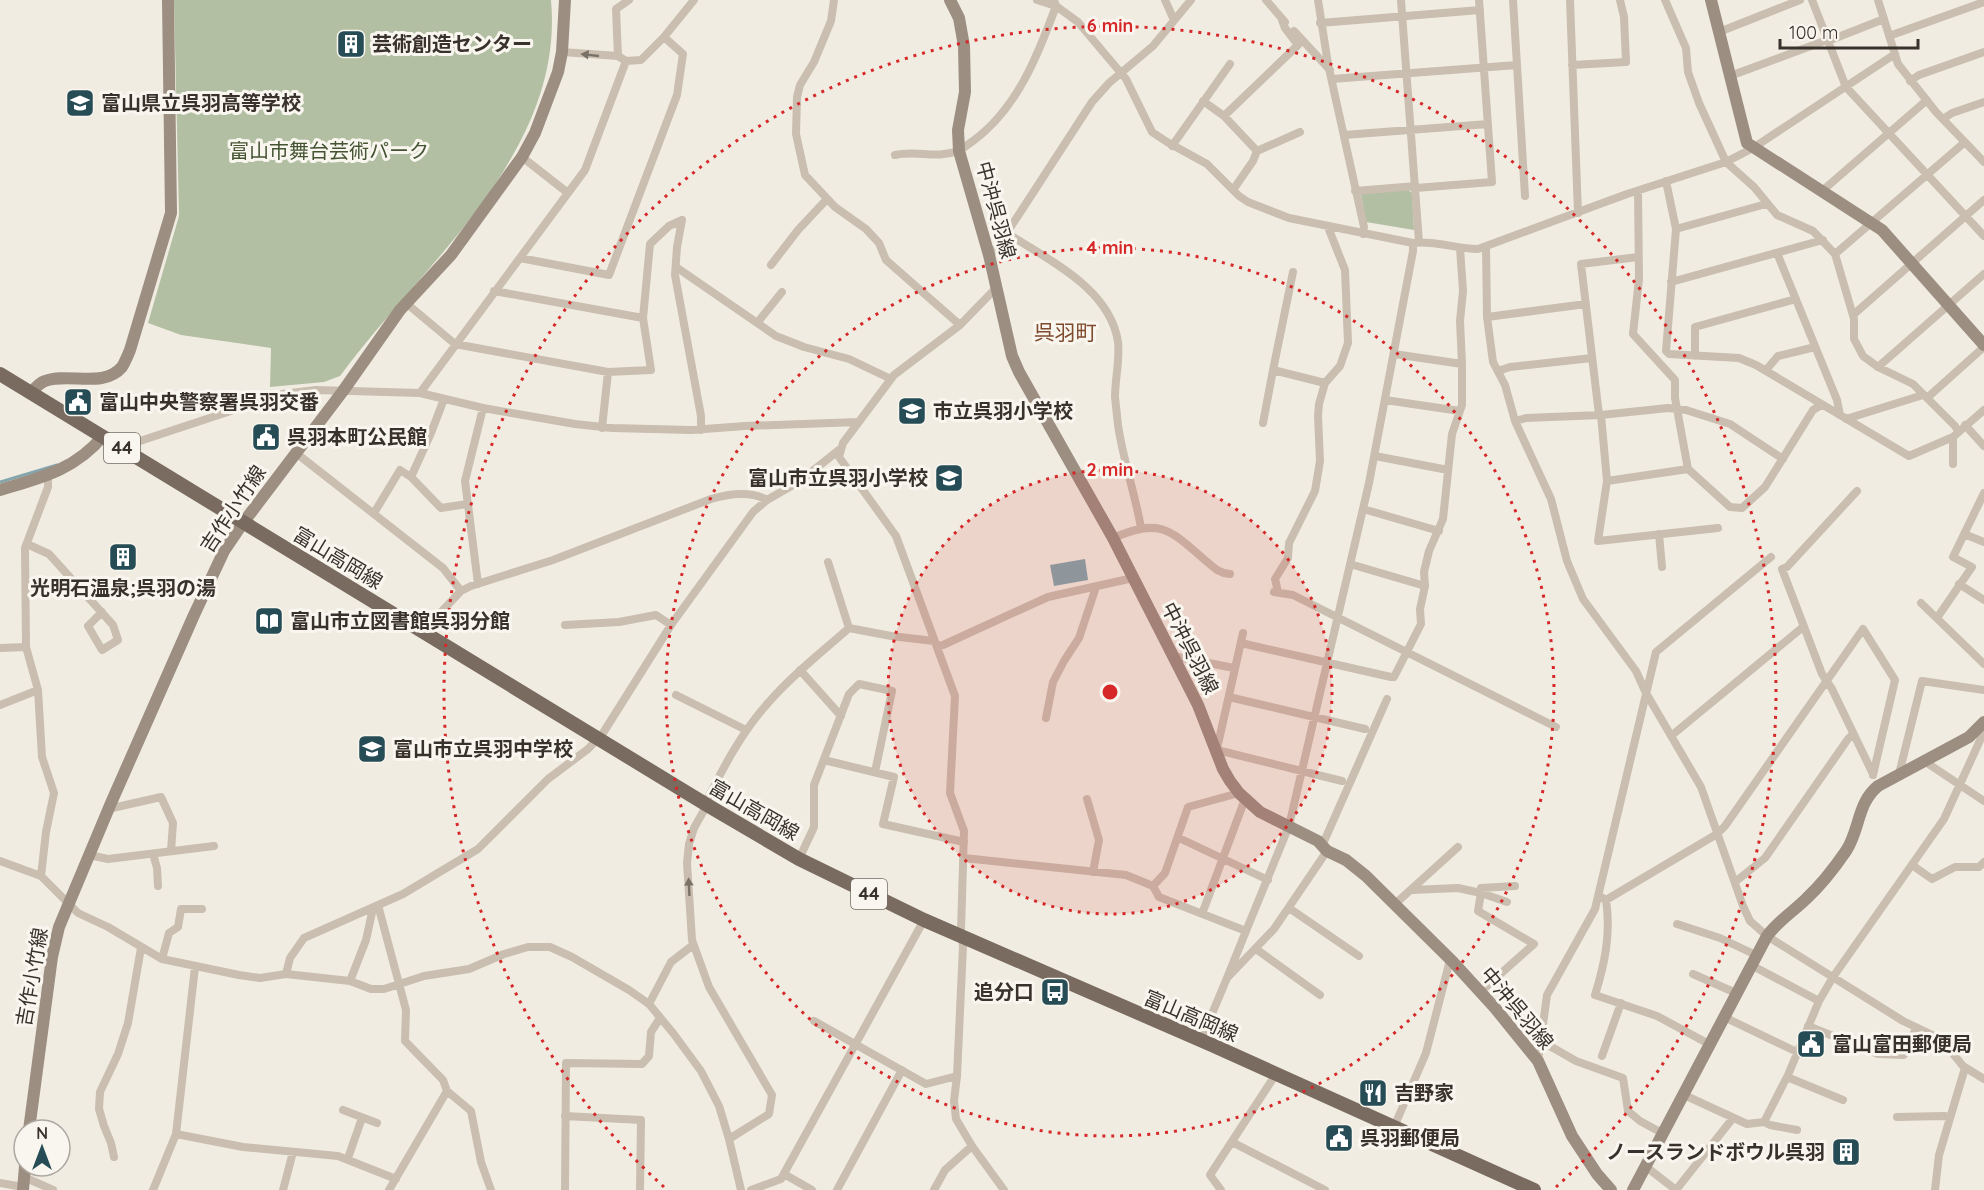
<svg xmlns="http://www.w3.org/2000/svg" width="1984" height="1190" viewBox="0 0 1984 1190" font-family="Quicksand,'Noto Sans JP',sans-serif">
	<style>
		.park { fill: #b3bfa3 }
		.water { fill: #84a5ac }
		.lines { fill: none; stroke-linecap: round; stroke-linejoin: round }
		.stream { stroke: #84a5ac; stroke-width: 3 }
		.street { stroke: #c9beaf; stroke-width: 8 }
		.secondary { stroke: #9c8e81; stroke-width: 12 }
		.primary { stroke: #796b5f; stroke-width: 14 }
		.oneway { fill: #7a7167 }
		.ring { fill: none; stroke: #d62828; stroke-width: 3; stroke-dasharray: 3 6 }
		.labels { text-anchor: middle; stroke-width: 6; stroke-linejoin: round; paint-order: stroke }
		.shield { fill: #f9f6ef; stroke: #736d66; stroke-width: 1.5 }
		.shield-label { font-size: 18px; font-weight: bold; fill: #39322c }
		.poi-label { font-size: 20px; font-weight: bold; fill: #39322c; stroke: #f9f6ef; text-anchor: start }
		.park-label { font-size: 20px; fill: #445433; stroke: #f9f6ef }
		.street-label { font-size: 20px; fill: #39322c; stroke: #f9f6ef }
		.neighbourhood-label { font-size: 21px; fill: #7f4b2e; stroke: #f9f6ef }
		.centre { fill: #d62828; stroke: #f9f6ef; stroke-width: 3 }
		.ring-label { font-size: 18px; text-anchor: middle; font-weight: bold; fill: #d62828; stroke: #f9f6ef; stroke-width: 6; stroke-linejoin: round; paint-order: stroke }
	</style>
	<rect width="100%" height="100%" fill="#f1ece2"/>
	<path class="park" d="M174 0H551C565 153 422 264 340 376L324 382 270 387 271 348 181 335 148 323 179 216Z
		M1408 190 1412 193 1414 230 1366 222 1361 194Z"/>
	<path class="water" d="M1085 559 1088 580 1054 586 1050 565Z"/>
	<g class="lines">
		<path class="stream" d="M0 482 57 465"/>
		<path class="street" d="M834 0 831 21 814 62 800 85 797 97 796 134 805 175 835 207 866 229 879 243 886 260 960 325
			M1054 0 1056 6 1078 22 1126 79 1152 132 1167 142 1207 164 1239 196 1248 202 1289 218 1413 243C1434 240 1456 249 1478 249L1627 194 1726 162 1753 148 1895 54
			M1165 0 1174 20
			M1266 0 1285 22
			M1318 0 1328 64 1364 227 1363 234
			M1401 0 1419 242
			M1513 0 1525 196
			M1570 0 1578 213
			M1665 0 1686 48 1688 72 1699 103 1726 162 1754 187 1777 215 1813 231 1835 254 1854 319V339L1863 356 1878 367 1913 384 1955 426 1958 431
			M1812 0 1846 87 1984 236
			M1878 0 1898 64 1936 112 1984 162
			M1320 23 1480 10
			M1294 31 1330 70
			M1719 32 1800 0
			M1889 36 1984 2
			M1828 41 1884 19
			M562 52 618 56 626 61 641 60 664 37 694 0
			M618 56 616 9 629 0
			M1572 65 1626 62 1624 17 1620 0
			M1730 76 1827 40
			M1332 79 1517 65
			M1910 81 1919 75 1984 52
			M1203 101 1224 116 1257 151 1253 161 1233 190
			M1224 116 1298 45 1285 28 1282 20
			M1943 119 1952 113 1984 102
			M1344 135 1488 124
			M1172 146 1230 64
			M1257 151 1300 132
			M895 155C917 150 936 159 958 151 963 149 968 144 973 141 1017 109 1038 55 1056 6L1037 0
			M522 157 568 193
			M1666 181 1676 229 1666 351 1669 354 1739 358 1756 365 1909 456 1953 437 1984 410
			M1416 188 1492 182 1479 0
			M1355 191 1416 186
			M1638 191 1639 279 1633 334 1675 380V398L1688 469 1730 507 1742 508 1765 487 1813 410 1821 405
			M1822 191 1927 100
			M682 220 677 247 675 275 701 416V430
			M1676 229 1766 204
			M1007 233C1048 260 1110 288 1118 342 1120 360 1115 379 1115 397 1116 406 1117 416 1118 425 1123 460 1135 493 1141 528
			M1486 247 1487 317 1493 362 1505 385 1515 421 1551 499 1567 561 1583 599 1636 671 1646 693 1701 787 1743 906 1750 921 1767 936 1903 1021 1941 1039 1963 1066 1984 1079
			M1777 253 1837 400 1840 415
			M1835 254 1965 142
			M989 255 997 248 1092 102 1109 83 1153 46 1191 0
			M520 258 609 275 677 95 683 54 664 37
			M771 265 798 230 827 199
			M676 267 776 336 804 347 849 359 891 379
			M1293 272 1273 370 1325 383
			M1671 282 1823 240
			M996 288 960 325 894 375 843 443 839 457 896 536 955 696 950 793 964 831 961 930 963 946 957 1076 954 1101 956 1119 972 1146 1004 1190
			M494 291 643 318
			M406 303 455 344 608 372 651 370 643 318 650 244 669 226 682 220
			M1853 315 1984 200
			M1487 317 1586 304
			M757 323 782 292
			M1394 354 1462 364
			M1695 356V327L1796 299
			M1878 367 1984 274
			M1766 370 1778 356 1815 347
			M1498 371 1510 367 1592 358
			M420 393 585 170 626 61
			M1927 398 1984 347
			M1385 400 1460 411
			M1599 415 1581 264 1638 257
			M1601 415 1607 481 1598 541 1718 528
			M1846 419 1923 395
			M1515 421 1526 418 1601 415 1668 408 1686 410 1730 424 1783 459
			M1263 423 1273 370
			M1965 425 1984 446
			M602 428 608 372
			M1953 437V464
			M126 450 137 442 282 394 316 390 420 393 483 408 575 424 612 428 691 430 745 426 858 422
			M296 453 443 568 461 591
			M1375 456 1448 470
			M411 477 431 433 444 399
			M1607 481 1688 469
			M1857 491 1787 567 1782 569 1822 674 1832 689 1873 774
			M1363 509 1439 531
			M374 513 400 470 411 477 441 508 467 504
			M1659 534 1662 567
			M1964 534 1984 542
			M1113 538C1161 517 1170 530 1206 561 1214 568 1219 573 1230 574
			M27 544 49 554 113 625 118 640 102 650 88 626 102 612
			M828 562 849 628
			M1350 564 1425 586
			M478 584 465 481 483 408
			M1959 584 1984 600
			M1274 592 1293 595 1556 727
			M1278 592 1275 579 1288 558 1289 543 1315 491 1320 461 1318 416 1319 404 1325 383 1340 366 1348 343 1345 270 1328 227
			M1921 603 1984 664
			M1937 618 1972 567 1953 557 1984 493
			M565 625 619 622 656 615 671 625
			M849 628 891 636 934 641
			M422 632 461 591 471 586 553 560 711 499C728 494 751 491 767 500
			M1243 633 1216 753 1221 751 1342 781
			M1241 643 1391 677
			M937 646 943 645 1048 597 1133 578
			M0 648 26 647
			M1173 656 1234 668
			M800 670 841 716
			M1394 677 1421 624 1420 609 1425 586 1424 572 1429 551 1443 519 1452 434 1462 405V364L1460 321 1463 291 1460 248
			M676 695 746 730
			M1229 697 1365 729
			M0 705 38 690
			M1046 718 1053 682 1064 661 1079 638 1096 587
			M1671 736 1803 627
			M824 760 894 777 883 824 964 842
			M1924 761 1984 801
			M1899 774 1922 681 1984 690
			M1087 799 1099 840 1093 872
			M705 804C723 768 741 733 768 703 792 675 822 652 849 628
			M707 805 694 828 689 844 687 863 692 940 709 987 772 1095 769 1114 729 1139
			M108 809 161 797 173 823 171 851
			M1179 838 1268 880
			M1322 846 1387 699
			M153 854 157 868 158 886
			M89 855 108 859 214 846
			M964 858 1126 875 1153 886 1159 897 1246 931 1227 978
			M799 859 814 827V785L849 694 859 684 892 691 875 772
			M0 861 41 876 78 913 108 927 162 959 239 975 260 978 286 974 350 981 371 989H384L424 976 469 969 504 954 528 947H550L572 957 629 990 649 1004 673 1033 701 1071 719 1106 729 1139 741 1190
			M1912 865 1932 879 1955 867H1979L1984 862
			M41 876 46 832 54 793 42 757 38 690 26 647 25 548 48 487V475
			M1735 882 1765 858 1848 739 1853 734
			M1153 886 1165 873 1188 807 1239 793
			M1412 890 1458 888 1481 893V888L1515 886
			M1601 897 1606 900C1611 933 1605 963 1595 995L1657 1016 1709 1044
			M1606 900 1717 834 1725 826 1863 629 1895 680 1873 775
			M1395 904 1458 847
			M378 905 406 1010 405 1041 443 1080 447 1091 471 1111 481 1162 491 1190
			M1289 908 1359 956
			M1202 914 1245 799
			M1677 924 1720 938 1756 955
			M1246 931 1289 826 1369 483 1413 251V243
			M1256 949 1320 995
			M162 959 169 933 178 927 181 909H202
			M1751 965 1819 1001
			M286 974 290 958 304 938 403 894 478 849 548 779 588 749 603 733 671 625 753 512 767 500 800 481 839 450
			M1693 974 1736 993
			M350 981 366 940 373 908
			M1480 992 1534 944 1478 911 1481 893 1507 902
			M649 1004 671 962 693 945
			M1724 1017 1797 1052
			M814 1021 926 1084 957 1076
			M1808 1026 1878 1054 1904 1055 1916 1028
			M1201 1040 1227 978 1274 929 1327 851
			M1541 1041 1576 1061 1623 1078 1628 1111 1640 1121 1662 1133
			M1602 1056 1621 1003
			M1538 1061 1547 995 1595 909 1656 652 1771 557
			M1787 1077 1843 1100
			M1682 1094 1747 1124 1764 1122 1788 1075 1819 1001 1833 977 1944 819 1982 736 1981 727
			M343 1110 377 1123
			M565 1116 641 1120 640 1190
			M1897 1117 1944 1116 1950 1117
			M1764 1122 1770 1125 1797 1130
			M1394 1127 1426 1053 1450 960
			M176 1134 243 1147 338 1156 396 1179
			M1232 1142 1325 1190
			M114 1157 111 1143 104 1126 99 1109 100 1092 118 1054 128 1023 141 948
			M348 1158 362 1118
			M1645 1166 1676 1190 1733 1118
			M784 1174 812 1190
			M24 1177 53 1190
			M0 1183 23 1187
			M153 1190 176 1134 195 967
			M283 1190 293 1152
			M389 1190 447 1091
			M565 1190 566 1063 642 1064 649 1056 651 1032 660 1018
			M751 1190 781 1179 924 920
			M837 1190 902 1070
			M934 1190 945 1170 972 1146
			M1221 1190 1210 1175 1276 1074
			M1935 1190 1939 1155 1965 1068"/>
		<path class="secondary" d="M950 0 959 18 964 46 965 92 958 130 959 151 989 255 1012 356 1019 372 1113 538 1198 705 1223 769 1230 781 1239 793 1260 812 1318 841 1327 851 1346 860 1366 876 1453 962 1495 1008 1538 1061 1572 1136 1597 1174 1611 1190
			M1711 0 1747 143 1882 230 1984 345
			M31 393C35 388 39 383 45 381 69 372 103 389 122 367 125 362 128 355 130 350L171 213 168 0
			M0 490C40 478 75 470 103 436
			M29 1130 52 957 59 927 111 803 194 615 224 551 243 523 343 391 400 310 451 255 522 157 535 133 558 72 562 52 565 0
			M23 1190 25 1166
			M1633 1190 1767 936C1778 921 1794 911 1807 898 1822 884 1835 867 1846 851 1860 830 1857 803 1878 786L1969 737 1984 722"/>
		<path class="primary" d="M0 374 707 805 799 859 924 920 1212 1045 1534 1190"/>
	</g>
	<defs><path id="oneway-solid" d="M-6-.8H1V-3.2L6.5 0L1 3.2V.8H-6Z" transform="scale(1.5)"/></defs>
	<g class="oneway">
		<use href="#oneway-solid" transform="translate(590 55) rotate(-174)"/>
		<use href="#oneway-solid" transform="translate(689 887) rotate(-93)"/>
	</g>
	<circle cx="1110" cy="692" r="222" fill="#d62828" fill-opacity=".12"/>
	<g class="ring">
		<circle cx="1110" cy="692" r="222"/>
		<circle cx="1110" cy="692" r="444"/>
		<path d="M664 1187A666 666 0 1 1 1556 1187"/>
	</g>
	<defs>
		<g id="building-square" transform="scale(1.5)"><rect x="-9" y="-9" width="18" height="18" rx="4" fill="#264d56" stroke="#f9f6ef"/><path d="M-4-6H4V6H1V3H-1V6H-4ZM-2.5-4.3h1.7v1.8h-1.7ZM.8-4.3h1.7v1.8H.8ZM-2.5-1h1.7V.8h-1.7ZM.8-1h1.7V.8H.8Z" fill="#fff"/></g>
		<g id="school-square" transform="scale(1.5)"><rect x="-9" y="-9" width="18" height="18" rx="4" fill="#264d56" stroke="#f9f6ef"/><path d="M0-5L7-2L0 1L-7-2ZM-4 1L0 2.5L4 1V4Q0 6-4 4Z" fill="#fff"/></g>
		<g id="civic-square" transform="scale(1.5)"><rect x="-9" y="-9" width="18" height="18" rx="4" fill="#264d56" stroke="#f9f6ef"/><path d="M-.6-6.5H3V-4.5H.6V-3L4-1V1h2V6H-6V1h2V-1L-.6-3ZM-1.2 2.5V6h2.4V2.5Z" fill="#fff"/></g>
		<g id="library-square" transform="scale(1.5)"><rect x="-9" y="-9" width="18" height="18" rx="4" fill="#264d56" stroke="#f9f6ef"/><path d="M-6-4Q-3-5.5-.7-3.5V5Q-3 3-6 4ZM6-4Q3-5.5 .7-3.5V5Q3 3 6 4Z" fill="#fff"/></g>
		<g id="bus-square" transform="scale(1.5)"><rect x="-9" y="-9" width="18" height="18" rx="4" fill="#264d56" stroke="#f9f6ef"/><path d="M-5-6H5V4H4V6H2V4H-2V6H-4V4H-5ZM-3.5-4V0h7V-4ZM-3.5 1.2v1.5H-2V1.2ZM2 1.2v1.5H3.5V1.2Z" fill="#fff"/></g>
		<g id="restaurant-square" transform="scale(1.5)"><rect x="-9" y="-9" width="18" height="18" rx="4" fill="#264d56" stroke="#f9f6ef"/><path d="M-5-6h1v4h1v-4h1v4h1v-4h1v5L-1.5 .5V6h-2V.5L-5-1ZM5-6V6H3V1.5H1.5Q1.5-4 5-6Z" fill="#fff"/></g>
	</defs>
	<g fill-rule="evenodd">
		<use href="#building-square" x="351" y="44"/>
		<use href="#school-square" x="80" y="103"/>
		<use href="#civic-square" x="78" y="402"/>
		<use href="#school-square" x="912" y="411"/>
		<use href="#civic-square" x="266" y="437"/>
		<use href="#school-square" x="949" y="478"/>
		<use href="#building-square" x="123" y="557"/>
		<use href="#library-square" x="269" y="621"/>
		<use href="#school-square" x="372" y="749"/>
		<use href="#bus-square" x="1055" y="992"/>
		<use href="#civic-square" x="1811" y="1044"/>
		<use href="#restaurant-square" x="1373" y="1093"/>
		<use href="#civic-square" x="1339" y="1138"/>
		<use href="#building-square" x="1846" y="1152"/>
	</g>
	<g class="labels">
		<g class="shield">
			<rect x="104" y="433" width="36" height="30" rx="4.5"/>
			<rect x="851" y="879" width="36" height="30" rx="4.5"/>
		</g>
		<g class="shield-label">
			<text x="122" y="454">44</text>
			<text x="869" y="900">44</text>
		</g>
		<g class="poi-label">
			<text x="372" y="51">芸術創造センター</text>
			<text x="101" y="110">富山県立呉羽高等学校</text>
			<text x="99" y="409">富山中央警察署呉羽交番</text>
			<text x="933" y="418">市立呉羽小学校</text>
			<text x="287" y="444">呉羽本町公民館</text>
			<text x="928" y="485" text-anchor="end">富山市立呉羽小学校</text>
			<text x="123" y="595" text-anchor="middle">光明石温泉;呉羽の湯</text>
			<text x="290" y="628">富山市立図書館呉羽分館</text>
			<text x="393" y="756">富山市立呉羽中学校</text>
			<text x="1034" y="999" text-anchor="end">追分口</text>
			<text x="1832" y="1051">富山富田郵便局</text>
			<text x="1394" y="1100">吉野家</text>
			<text x="1360" y="1145">呉羽郵便局</text>
			<text x="1825" y="1159" text-anchor="end">ノースランドボウル呉羽</text>
		</g>
		<g class="park-label">
			<text x="329" y="158">富山市舞台芸術パーク</text>
		</g>
		<g class="street-label">
			<text transform="translate(996 210) rotate(75)" y="7">中沖呉羽線</text>
			<text transform="translate(233 509) rotate(-56)" y="7">吉作小竹線</text>
			<text transform="translate(338 558) rotate(31)" y="7">富山高岡線</text>
			<text transform="translate(1190 648) rotate(63)" y="7">中沖呉羽線</text>
			<text transform="translate(754 810) rotate(30)" y="7">富山高岡線</text>
			<text transform="translate(32 977) rotate(-80)" y="7">吉作小竹線</text>
			<text transform="translate(1517 1008) rotate(50)" y="7">中沖呉羽線</text>
			<text transform="translate(1191 1016) rotate(23)" y="7">富山高岡線</text>
		</g>
		<g class="neighbourhood-label">
			<text x="1065" y="340">呉羽町</text>
		</g>
	</g>
	<circle cx="1110" cy="692" r="9" class="centre"/>
	<g class="ring-label">
		<text x="1110" y="32">6 min</text>
		<text x="1110" y="254">4 min</text>
		<text x="1110" y="476">2 min</text>
	</g>
	<g transform="translate(42 1148)"><circle r="28" fill="#f9f6ef" stroke="#aca8a1" stroke-width="1.5"/>
	<path d="M0-4.5L10 22L0 15L-10 22Z" fill="#264d56"/>
	<text y="-9" font-size="16" font-weight="bold" text-anchor="middle" fill="#39322c">N</text>
	</g>
	<path d="M1780 39v9h138v-9" fill="none" stroke="#39322c" stroke-width="3"/>
	<text x="1789" y="39" font-size="18" fill="#39322c" stroke="#f9f6ef" stroke-width="4.5" paint-order="stroke">100 m</text>
</svg>
